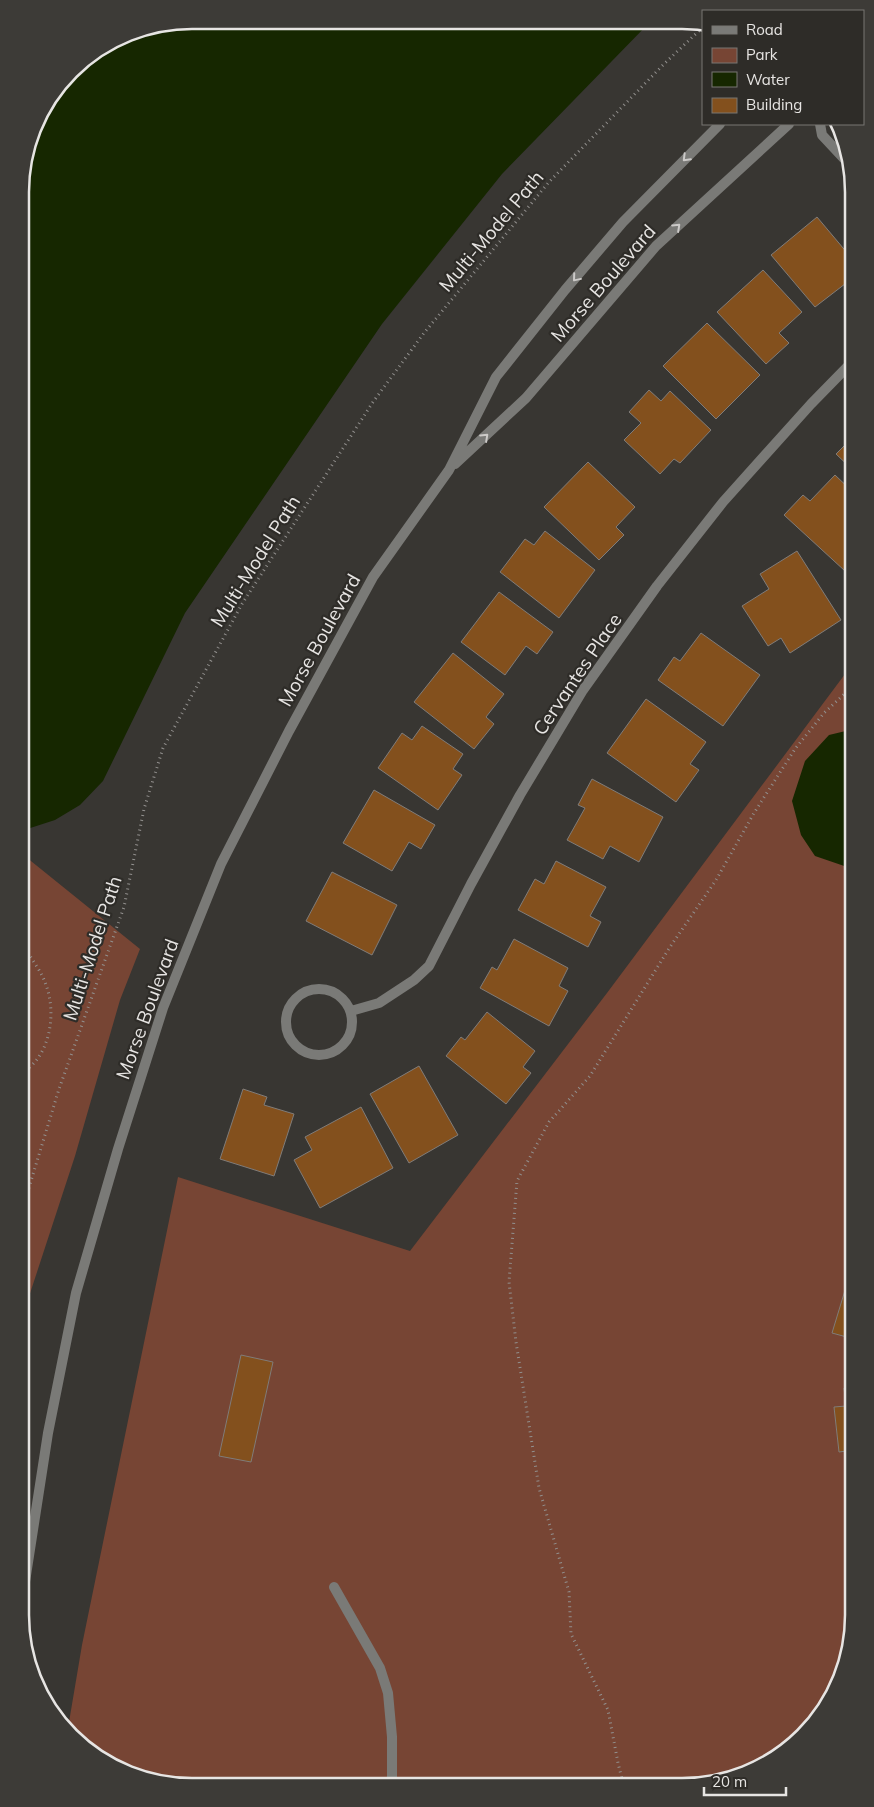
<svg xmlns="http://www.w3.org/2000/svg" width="874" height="1807" viewBox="0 0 874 1807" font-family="Mulish,sans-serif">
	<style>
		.green { fill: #774534 }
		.water { fill: #162700 }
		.building { fill: #83501d; stroke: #807c79 }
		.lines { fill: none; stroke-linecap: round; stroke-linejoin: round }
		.path { stroke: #92908e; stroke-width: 3; stroke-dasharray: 1 4; stroke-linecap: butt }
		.minor { stroke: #7a7a77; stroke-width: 10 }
		.tertiary { stroke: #7a7a77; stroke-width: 10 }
		.oneway { stroke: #cccac8 }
		.labels { text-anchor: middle; stroke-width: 4.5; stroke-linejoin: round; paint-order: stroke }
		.street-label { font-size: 19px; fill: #e7e5e3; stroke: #2e2c28 }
		.rim { fill: none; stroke: #e7e5e3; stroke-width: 2.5 }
	</style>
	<rect width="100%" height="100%" fill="#383632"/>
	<path class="green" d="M854 662V1258L844 1282V1670L841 1681 818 1720 778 1758 737 1778 682 1787 169 1785 116 1769 79 1744 68 1728 82 1645 178 1177 410 1251 607 993Z
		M21 853 140 949 120 1000 75 1156 20 1324Z"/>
	<path class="water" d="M192 20 649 23 502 174 382 324 185 613 103 781 80 805 55 820 21 831V170L38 116 78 63 126 33Z
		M854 729V868L853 869 815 856 801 835 792 801 805 761 829 735Z"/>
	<path class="building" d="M817 217 854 261V277L815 307 771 255Z
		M763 270 802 312 779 333 789 343 766 364 717 312Z
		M707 323 760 375 716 419 663 366Z
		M649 390 661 401 670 391 711 430 680 463 674 459 660 474 624 440 641 423 629 412Z
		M854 436V471L836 454Z
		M588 462 635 507 616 527 624 535 599 560 544 507Z
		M835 475 854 493V562L845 571 784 515 803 495 810 501Z
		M545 531 595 570 559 618 500 572 525 539 534 545Z
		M797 551 841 620 790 653 781 638 768 646 742 606 769 589 760 574Z
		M499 592 553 632 537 654 526 646 505 675 461 642Z
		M701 633 760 675 723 726 658 680 674 657 680 661Z
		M453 653 504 694 486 717 494 724 474 749 414 702Z
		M646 699 706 742 690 764 699 770 676 802 607 753Z
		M422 726 463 754 453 769 462 775 438 810 378 768 402 733 412 740Z
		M592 779 663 817 639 862 610 846 603 859 567 840 585 808 578 805Z
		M374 790 435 825 421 849 409 842 392 871 343 843Z
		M556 861 606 887 590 916 601 922 588 947 518 910 535 879 544 884Z
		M332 872 397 905 372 955 306 921Z
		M514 939 568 968 559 986 568 991 549 1026 480 988 492 967 497 970Z
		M487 1012 535 1051 523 1067 531 1073 506 1104 446 1056 461 1037 465 1040Z
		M419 1066 458 1135 409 1163 370 1094Z
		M243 1089 267 1097 264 1105 294 1114 274 1176 220 1159Z
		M361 1107 393 1168 320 1208 294 1160 312 1150 305 1137Z
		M846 1287 854 1290V1339L832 1333Z
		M241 1355 273 1362 251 1462 219 1456Z
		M854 1387V1450L839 1452 834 1407 846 1406 844 1388Z
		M854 1478V1511L847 1480Z"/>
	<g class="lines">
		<path class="path" d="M21 1073C50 1058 57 1014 46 985 42 972 32 960 25 948L21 945
			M20 1217 59 1089 124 907 144 809 163 748 242 604 373 402 424 333 549 182 664 64 703 27
			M624 1787 618 1763 608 1710 571 1634 569 1592 539 1488 516 1342 509 1282 517 1181 549 1122 590 1076 670 947 716 880 754 813 795 749 824 713 854 685"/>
		<path class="minor" d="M820 124 822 135 850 165
			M286 1022a33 33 0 1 1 66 0a33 33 0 1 1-66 0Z
			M351 1011 379 1003 414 980 429 966 471 884 520 795 583 690 657 586 723 502 811 404 854 360
			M334 1587 380 1668 388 1693 392 1737V1777L389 1786"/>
		<path class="tertiary" d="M455 464 526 398 656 246 789 124
			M20 1614 48 1433 76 1293 118 1149 163 1008 221 864 289 731 373 577 449 470 496 377 565 290 623 222 720 124"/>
	</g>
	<defs><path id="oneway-chevron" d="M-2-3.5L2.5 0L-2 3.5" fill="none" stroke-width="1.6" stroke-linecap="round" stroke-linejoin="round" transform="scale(1.25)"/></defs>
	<g class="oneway">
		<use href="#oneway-chevron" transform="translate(686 158) rotate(135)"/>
		<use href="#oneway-chevron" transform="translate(677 227) rotate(-43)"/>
		<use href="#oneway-chevron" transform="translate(576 278) rotate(130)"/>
		<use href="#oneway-chevron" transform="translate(485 437) rotate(-43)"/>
	</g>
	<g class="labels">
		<g class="street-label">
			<text transform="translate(491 231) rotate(-50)" y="7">Multi-Model Path</text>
			<text transform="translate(603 283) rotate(-49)" y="7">Morse Boulevard</text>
			<text transform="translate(255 561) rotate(-58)" y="7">Multi-Model Path</text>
			<text transform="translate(319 640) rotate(-61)" y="7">Morse Boulevard</text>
			<text transform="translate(577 674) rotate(-56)" y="7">Cervantes Place</text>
			<text transform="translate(92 948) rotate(-72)" y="7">Multi-Model Path</text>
			<text transform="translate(147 1009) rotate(-70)" y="7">Morse Boulevard</text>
		</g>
	</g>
	<path d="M0 0H874V1807H0ZM192 29H682A163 163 0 0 1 845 192V1615A163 163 0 0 1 682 1778H192A163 163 0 0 1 29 1615V192A163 163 0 0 1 192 29Z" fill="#3d3b37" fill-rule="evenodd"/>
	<path class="rim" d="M192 29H682A163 163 0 0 1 845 192V1615A163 163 0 0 1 682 1778H192A163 163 0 0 1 29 1615V192A163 163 0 0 1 192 29Z"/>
	<rect x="702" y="10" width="162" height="115" fill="#2e2c28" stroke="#787673"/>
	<rect x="712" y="26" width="25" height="8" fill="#7a7a77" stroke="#787673"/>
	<text x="746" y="35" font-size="15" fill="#e7e5e3">Road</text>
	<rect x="712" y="48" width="25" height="15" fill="#774534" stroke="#787673"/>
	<text x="746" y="60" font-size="15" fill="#e7e5e3">Park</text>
	<rect x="712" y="72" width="25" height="15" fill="#162700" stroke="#787673"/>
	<text x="746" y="85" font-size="15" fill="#e7e5e3">Water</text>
	<rect x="712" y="98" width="25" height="15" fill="#83501d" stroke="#787673"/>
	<text x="746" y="110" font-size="15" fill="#e7e5e3">Building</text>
	<path d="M704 1787v8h82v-8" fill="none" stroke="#e7e5e3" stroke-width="2.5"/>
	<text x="712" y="1787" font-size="15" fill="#e7e5e3" stroke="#2e2c28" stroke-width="4" paint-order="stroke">20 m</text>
</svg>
